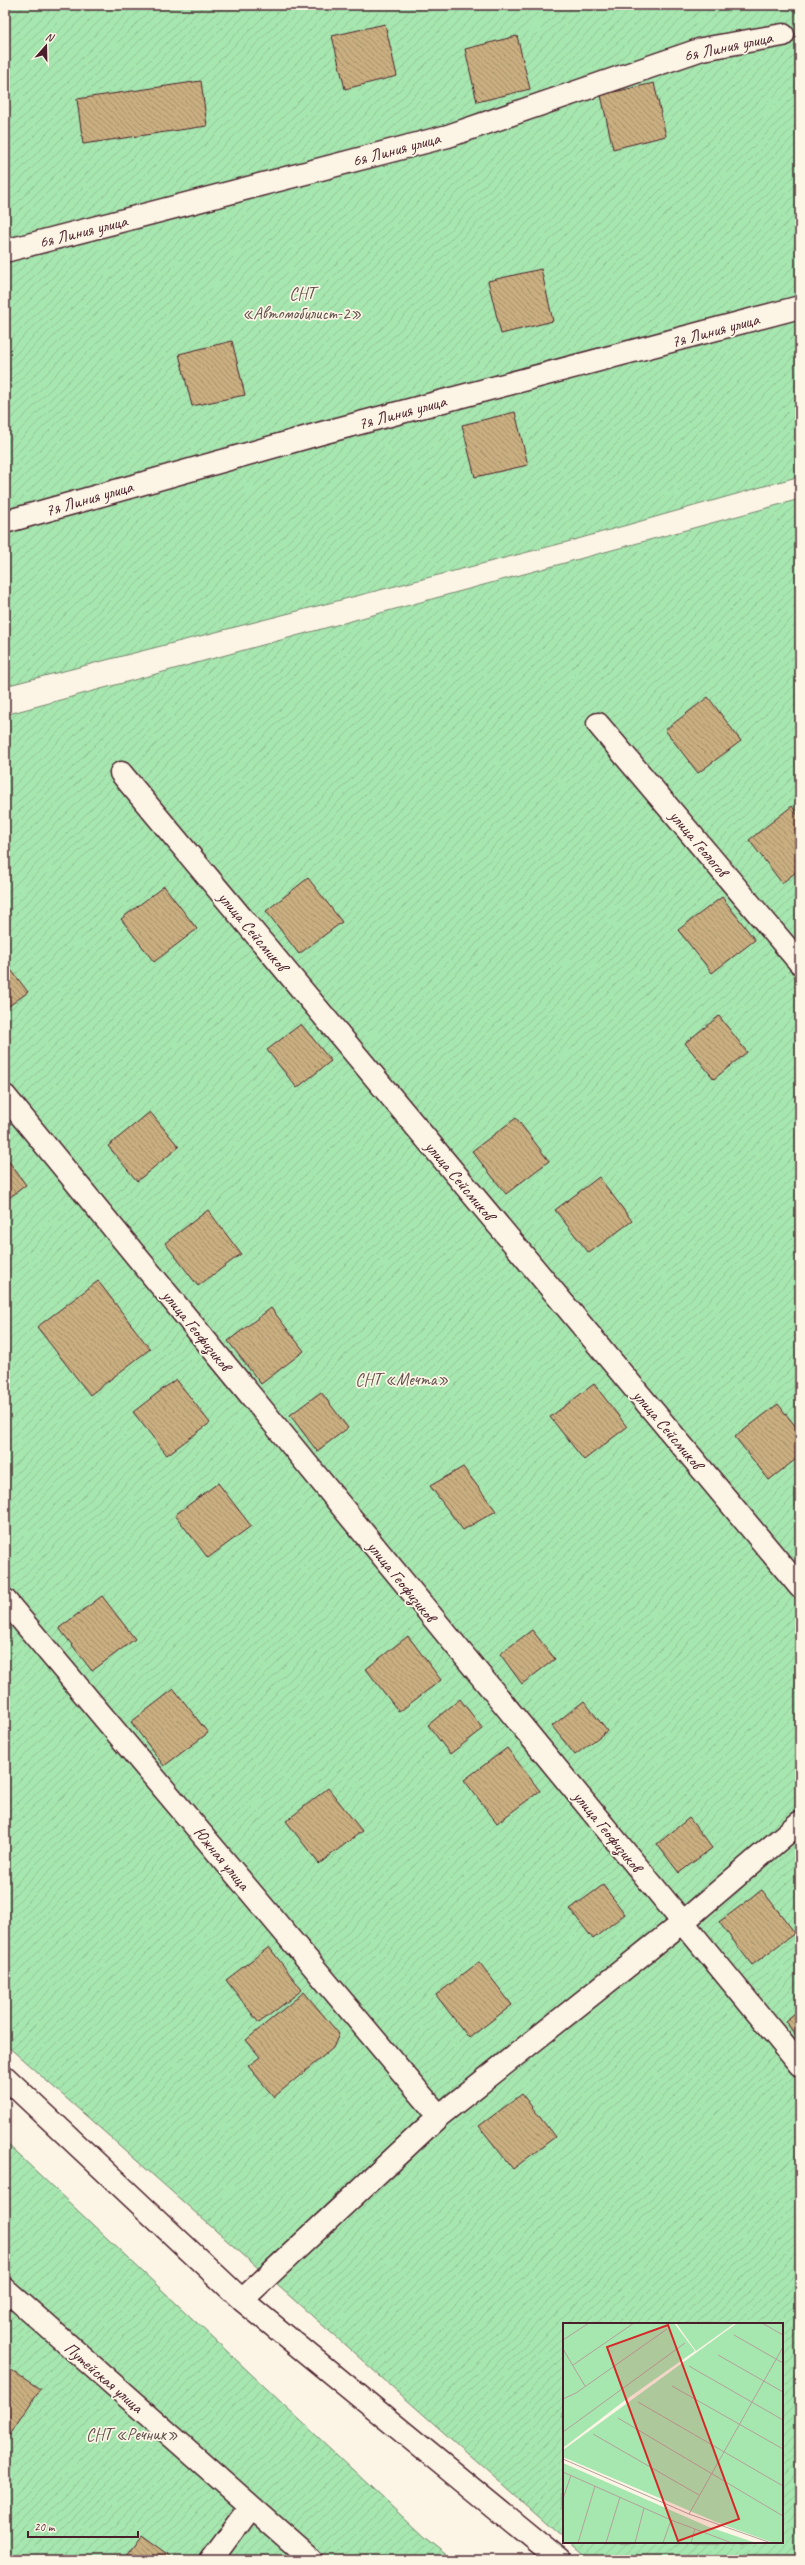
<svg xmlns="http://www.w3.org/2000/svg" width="805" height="2565" viewBox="0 0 805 2565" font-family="Caveat,sans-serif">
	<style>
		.garden { fill: url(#garden-furrows); stroke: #78826d }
		.building { fill: url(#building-back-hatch); stroke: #4a1f2b }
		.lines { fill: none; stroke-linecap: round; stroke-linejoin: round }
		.minor-casing { stroke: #4a1f2b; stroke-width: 25 }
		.minor { stroke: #fcf5e5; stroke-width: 22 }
		.labels { text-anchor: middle; stroke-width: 3.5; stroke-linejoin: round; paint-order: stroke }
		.street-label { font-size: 17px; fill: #4a1f2b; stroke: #fcf5e5 }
		.park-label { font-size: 17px; fill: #61514c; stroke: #fcf5e5 }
		.inset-road { fill: none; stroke: #b59f9b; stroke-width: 1 }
		.view { fill: #d62828; fill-opacity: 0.15; stroke: #d62828; stroke-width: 2 }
		.inset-edge { fill: none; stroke: #4a1f2b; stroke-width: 2 }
	</style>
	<defs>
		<pattern id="garden-furrows" width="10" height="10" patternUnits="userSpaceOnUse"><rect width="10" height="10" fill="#a6e6af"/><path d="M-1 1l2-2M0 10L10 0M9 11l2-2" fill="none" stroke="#90c597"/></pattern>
		<pattern id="building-back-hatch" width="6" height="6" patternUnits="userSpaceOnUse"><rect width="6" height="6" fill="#c9af80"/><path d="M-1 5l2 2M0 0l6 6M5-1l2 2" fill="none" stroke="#a58e69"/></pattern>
	</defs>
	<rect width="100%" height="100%" fill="#fcf5e5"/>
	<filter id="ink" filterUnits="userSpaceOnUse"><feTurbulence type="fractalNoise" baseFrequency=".025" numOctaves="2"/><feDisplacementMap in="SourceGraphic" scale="8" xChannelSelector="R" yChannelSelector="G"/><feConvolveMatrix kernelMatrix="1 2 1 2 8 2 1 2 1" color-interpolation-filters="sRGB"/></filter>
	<g filter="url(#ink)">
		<path class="garden" d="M5 5H800V476L567 542 5 686Z
			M800 499V2560H589L568 2542H782V2324H564V2539L5 2044V715Z
			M5 2142 423 2536 453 2560H5Z"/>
		<path class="building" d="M385 24 397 76 345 89 332 36Z
			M517 36 530 89 477 102 465 49Z
			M201 81 207 126 83 144 77 99Z
			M654 83 666 136 613 149 601 95Z
			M541 269 553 321 501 334 488 281Z
			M232 341 245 395 192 406 179 354Z
			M515 412 528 465 475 477 462 425Z
			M708 697 741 741 698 773 665 730Z
			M792 806 800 818V869L782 883 749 840Z
			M308 878 342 922 299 954 266 911Z
			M164 886 197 929 154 962 121 919Z
			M722 897 755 940 712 973 678 930Z
			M5 962 28 992 5 1009Z
			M719 1016 747 1052 714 1079 685 1043Z
			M301 1024 331 1061 297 1088 267 1050Z
			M150 1112 179 1147 137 1181 108 1146Z
			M516 1118 549 1161 506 1194 472 1151Z
			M5 1156 26 1185 5 1201Z
			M599 1177 632 1221 589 1253 555 1210Z
			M208 1210 241 1254 198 1286 165 1243Z
			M98 1281 150 1349 90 1395 37 1327Z
			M271 1308 304 1351 261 1384 228 1341Z
			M176 1379 210 1423 167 1455 133 1412Z
			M594 1384 627 1427 584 1460 550 1417Z
			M321 1392 348 1428 317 1451 290 1415Z
			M778 1404 800 1432V1456L769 1480 735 1437Z
			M463 1467 496 1511 463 1530 430 1486Z
			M218 1483 251 1526 208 1558 175 1515Z
			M102 1596 135 1639 92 1671 59 1628Z
			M532 1630 555 1659 522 1684 500 1654Z
			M408 1636 441 1680 399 1712 366 1669Z
			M174 1689 208 1733 164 1766 131 1722Z
			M460 1699 483 1729 450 1754 428 1725Z
			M584 1701 607 1731 575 1755 552 1726Z
			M507 1748 540 1791 497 1823 464 1780Z
			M328 1788 362 1831 319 1864 286 1821Z
			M689 1818 712 1848 679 1873 657 1844Z
			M603 1885 625 1914 593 1939 570 1909Z
			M762 1890 795 1933 752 1965 719 1922Z
			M269 1947 302 1990 259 2023 226 1980Z
			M479 1962 512 2005 469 2038 436 1995Z
			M304 1992 339 2034 333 2048 274 2097 248 2066 260 2057 246 2040Z
			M800 2009V2041L785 2021Z
			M522 2094 555 2137 513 2169 479 2126Z
			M5 2366 40 2389 10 2435 5 2432Z
			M142 2536 175 2560H124Z"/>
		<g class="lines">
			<g class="minor-casing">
				<path id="minor" d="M5 251 448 136 702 49 783 35
					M5 522 322 433 800 307
					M598 724 800 963
					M121 773 800 1587
					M5 1096 800 2065
					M5 1600 439 2116
					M5 2077 242 2300 559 2560
					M5 2289 312 2560
					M242 2300 439 2116 683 1922 800 1822
					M211 2560 251 2506"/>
			</g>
			<use href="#minor" class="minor"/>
		</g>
	</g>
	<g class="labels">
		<g class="street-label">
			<text transform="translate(728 46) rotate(-12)" y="6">6я Линия улица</text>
			<text transform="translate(396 149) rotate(-15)" y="6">6я Линия улица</text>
			<text transform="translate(83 231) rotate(-14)" y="6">6я Линия улица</text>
			<text transform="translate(715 330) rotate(-15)" y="6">7я Линия улица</text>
			<text transform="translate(402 412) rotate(-15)" y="6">7я Линия улица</text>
			<text transform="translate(89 498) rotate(-16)" y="6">7я Линия улица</text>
			<text transform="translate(699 843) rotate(50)" y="6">улица Геологов</text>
			<text transform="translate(253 931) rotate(50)" y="6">улица Сейсмиков</text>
			<text transform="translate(460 1180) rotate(50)" y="6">улица Сейсмиков</text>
			<text transform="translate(197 1330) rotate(51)" y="6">улица Геофизиков</text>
			<text transform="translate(668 1429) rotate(50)" y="6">улица Сейсмиков</text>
			<text transform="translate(402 1581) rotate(51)" y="6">улица Геофизиков</text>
			<text transform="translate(608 1831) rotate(51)" y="6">улица Геофизиков</text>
			<text transform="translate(222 1858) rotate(50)" y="6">Южная улица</text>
			<text transform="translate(104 2377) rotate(41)" y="6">Путейская улица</text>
		</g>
		<g class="park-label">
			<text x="302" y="299">СНТ<tspan x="302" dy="20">«Автомобилист-2»</tspan></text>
			<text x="402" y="1385">СНТ «Мечта»</text>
			<text x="132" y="2440">СНТ «Речник»</text>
		</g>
	</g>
	<g transform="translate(563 2323)">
		<rect width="220" height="220" fill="#fcf5e5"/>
		<path d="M0 0H111L132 28 61 78 0 125ZM113 0H172L133 28ZM174 0H220V220H211L153 199 0 134V127ZM0 140 146 204 193 220H1Z" fill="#a6e6af"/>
		<path class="inset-road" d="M199 0 220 12M171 12 220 40M0 17 26 0M0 26 22 63M155 32 220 69M10 42 71 0M126 43 220 97M109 63 220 126M0 76 13 70 104 6M75 79 220 163M55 95 220 193M0 109 122 20M30 111 136 172M0 136 126 191 208 220M0 149 108 197 169 220M0 176 8 152M126 191 220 24M15 220 32 163M43 220 57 174M72 220 81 185M100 220 108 197M128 220 132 206"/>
		<path class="view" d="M105 2 176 196 115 218 44 24Z"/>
		<rect width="220" height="220" class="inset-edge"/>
	</g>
	<rect width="805" height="2565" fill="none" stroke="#fcf5e5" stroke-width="20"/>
	<rect x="10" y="10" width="785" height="2545" fill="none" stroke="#4a1f2b" stroke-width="1.5" filter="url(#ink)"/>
	<g transform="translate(46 46) rotate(20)" stroke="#fcf5e5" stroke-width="3" paint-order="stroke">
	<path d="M0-3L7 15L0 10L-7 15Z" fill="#4a1f2b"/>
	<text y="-6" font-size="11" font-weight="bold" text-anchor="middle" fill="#4a1f2b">N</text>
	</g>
	<path d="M28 2531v6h110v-6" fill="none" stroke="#4a1f2b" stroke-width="2"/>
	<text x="34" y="2531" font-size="12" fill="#4a1f2b" stroke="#fcf5e5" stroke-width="3" paint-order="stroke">20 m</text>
</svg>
